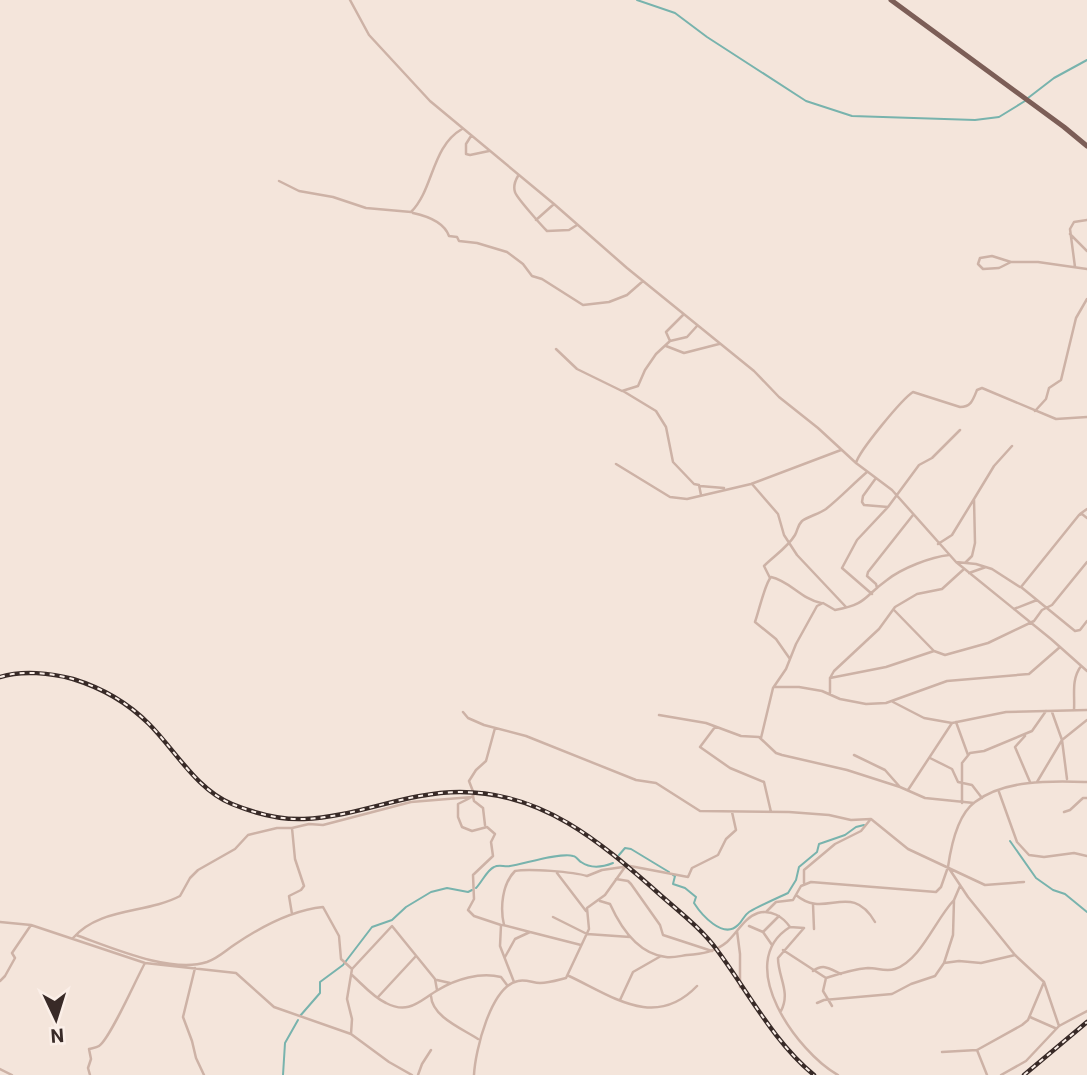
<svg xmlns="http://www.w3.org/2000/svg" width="1087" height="1075" viewBox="0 0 1087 1075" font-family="Roboto,sans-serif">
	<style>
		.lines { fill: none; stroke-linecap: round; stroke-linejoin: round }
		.stream { stroke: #78b3ad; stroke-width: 2 }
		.minor { stroke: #cdb2a6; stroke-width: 2.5 }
		.primary { stroke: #7c5e57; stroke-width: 5 }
		.rail-casing { stroke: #382a27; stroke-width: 4.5 }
		.rail { stroke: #fbefe8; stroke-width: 2; stroke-dasharray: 5; stroke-linecap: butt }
	</style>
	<rect width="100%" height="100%" fill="#f4e5db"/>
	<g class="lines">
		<path class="stream" d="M637 0 675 13 707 37 806 101 852 116 975 120 999 117 1025 101
			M1028 98 1054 78 1087 60
			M1010 841 1036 878 1053 890 1065 894 1087 912
			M619 855 625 848 631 849 669 872
			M673 875 675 876 673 884 685 888 696 897 694 903C701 914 723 940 738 925 743 921 743 916 749 912 761 905 775 899 788 893L796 880 799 867 817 852 819 844 845 835 856 827 864 825
			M476 888C482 882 487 870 494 867 499 864 504 867 510 866 524 864 561 852 573 856 576 856 579 861 581 862 591 869 603 867 613 863
			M300 1016 320 993V982L343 965 372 927 392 920 406 907 431 892 447 888 468 892 472 890
			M283 1075 285 1043 298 1020"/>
		<path class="minor" d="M350 0 369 35 430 101 554 204 627 268 754 371 779 397 818 428 856 463 892 490 956 562 1051 639 1087 671
			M471 136 466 144V154L470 155 489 151
			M518 176C515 181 513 186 515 192 516 197 542 226 547 231L569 230 577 225
			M279 181 299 191 333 197 366 208 411 212C434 189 431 147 462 129
			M413 213C427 216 444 222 449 236L457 237 459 241 477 243 507 252 523 264 532 276 542 279 583 305 609 302 627 295 643 281
			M536 220 554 204
			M1070 234 1087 251
			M1011 262 999 268 983 269 978 264 980 258 992 256 1011 262H1038L1087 269
			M1075 267 1070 229 1074 222 1087 220
			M670 341 666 332 683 315
			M666 346 684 353 719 344
			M556 349 577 369 622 391 638 386 645 370 656 354 670 341 687 337 697 326
			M623 391 656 411 666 427 673 462 694 484 699 485 701 495
			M1035 411 1046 399 1049 388 1061 380 1076 318 1087 299
			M856 463C859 451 902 399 913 392L960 407C971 407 973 400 977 390L982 388 1056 419 1087 417
			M616 464 670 497 687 499 751 484 841 450
			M876 478 863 496 862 502 864 505 888 507
			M752 484 778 514 784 535 797 555 846 607
			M700 486 724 488
			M1080 514 1087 509
			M1087 518 1082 514 1079 515 1021 587 1075 631 1080 630 1087 621
			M938 544 952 535 974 499
			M956 562 976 564 992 569 1020 587
			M966 562 972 556 975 543 974 499 994 466 1012 446
			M969 573 986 567
			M770 578 764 566C774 556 788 547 795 535 798 530 797 526 802 521 809 516 819 514 826 509 841 497 853 484 867 472
			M877 588 876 584 867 576 868 572 913 515
			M872 594 842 568 857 540 888 507 919 465 932 458 960 430
			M1014 609 1037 600
			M894 610 933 650
			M790 659 776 639 755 622C759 611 765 583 771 577 790 581 801 599 821 603
			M830 678 886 667 934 651 945 655 988 643 1034 621 1042 610 1052 605 1087 562
			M774 687H799L822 691 840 699 866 704 886 703 947 681 1029 674 1060 647
			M830 693V678L834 671 879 629 895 607 917 594 942 589 964 569
			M893 702 924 718 952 723 1006 712 1087 710
			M1074 710C1075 694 1071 680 1081 666
			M463 712 468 718 484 725 526 736 636 780 656 783 700 811 789 812 829 815 851 820 871 819 908 849 985 885 1024 882
			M1052 712 1062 740 1067 779
			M659 715 706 723 741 736 759 737 776 753 782 755 847 770 900 787 925 798 974 803
			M956 722 968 755
			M715 727 700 747 730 768 764 782 771 812
			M1025 736 1015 747 1030 782
			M761 738 773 688 786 669 796 644 817 606 823 603 835 610C868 604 863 597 887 580 902 568 931 557 949 555
			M854 755 885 770 900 787
			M930 758 952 769 958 782 972 785 982 798
			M1037 782 1062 740 1087 720
			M908 790 952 723
			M999 792 1017 842 1029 855 1044 857 1074 853 1087 856
			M473 796 474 801 483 808 485 825
			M470 798 458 804V817L462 827 472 831 487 827 495 834 491 842 493 856 473 875 474 899 468 910 474 916 501 925 500 946 514 982
			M962 803V763L970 753 984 751 1032 731 1046 711
			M1064 812 1070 810 1083 798H1087
			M557 873 586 911
			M616 879 628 881 631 884 660 925 663 935 712 951
			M804 883V870L835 844 861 831 870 820
			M796 895C825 920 851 880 875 922
			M600 901 610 904C620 926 638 954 666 957 673 958 680 956 687 955 702 954 715 952 727 942 737 933 745 917 758 913 771 909 783 917 790 927L804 928
			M813 904 814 929
			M767 911 776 902 793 900 801 886 811 882 936 892 941 887 948 867
			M292 914 289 896 301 890 304 886 295 859 292 828
			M553 917 587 934 630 937
			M0 922 31 925 145 963 236 973 274 1007 351 1034 389 1062 412 1075
			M503 925 530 932
			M504 925C500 908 502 884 515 871 528 868 574 872 587 876L602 870 623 867
			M749 926 763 932 772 945
			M790 927C732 963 798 1053 838 1075
			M737 931 740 954V987
			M763 932 779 916
			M76 935C110 947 171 974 207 962 218 958 225 951 234 945 259 928 293 910 323 907L339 936 341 959 352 969 347 999 352 1019 351 1034
			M73 938C100 907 146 914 180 896L190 878 198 870 235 849 248 835 277 828H292L309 824 323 825 411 802 472 797 474 794 469 781 476 770 486 761 495 728
			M783 950 826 978
			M505 957 515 939 530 932 581 945
			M944 963 959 961 981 963 1015 955
			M195 968 183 1017 192 1041 196 1058 204 1075
			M352 969 392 926 435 979 437 990
			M813 971C824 963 830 969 841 974
			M352 975C363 985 373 997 386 1003 409 1015 419 1001 438 990 456 979 480 972 501 977L507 985
			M569 976C612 996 655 1030 697 986
			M437 980 450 983
			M0 981 5 976 15 958 12 953 31 925
			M431 996C432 1017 463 1029 478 1039
			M378 997 416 956
			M620 1000 633 972 661 956
			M817 1003 824 1000 892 994 911 984 935 976 944 963 953 935 954 900 960 886
			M832 1006 823 991 826 978C838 974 855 969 868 968 877 968 886 972 895 969 921 960 935 920 954 900
			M781 1011C791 992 778 977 778 958L804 928
			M1030 1017 1055 1028
			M1059 1026 1044 982 1015 955 968 897 948 867C951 846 957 815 975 802 1005 779 1052 781 1087 782
			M977 1050 987 1075
			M942 1052 977 1050 1022 1025 1028 1020 1044 982
			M0 1069 12 1075
			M90 1075 88 1068 91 1059 89 1049C92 1048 96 1048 99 1046 110 1039 136 979 145 963
			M418 1075 422 1064 431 1050
			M474 1075C475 1051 491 986 518 981 526 979 533 983 540 983 549 983 558 980 566 978L589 929 587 908 605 895 625 867 630 866 688 877 692 868 718 855 726 839 736 830 732 812
			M1001 1075 1026 1061 1059 1026 1087 1011"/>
		<path class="primary" d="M891 0 1064 127 1087 146"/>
		<g class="rail-casing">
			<path id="rail" d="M0 677C22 670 51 673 73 679 102 688 127 702 149 724 175 750 197 790 232 804 254 813 280 820 304 819 357 817 406 792 460 792 542 792 599 841 657 892 677 910 701 928 717 950 749 993 773 1041 814 1075
				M1024 1075 1087 1022"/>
		</g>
		<use href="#rail" class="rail"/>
	</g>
	<g transform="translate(56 1019) rotate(176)" stroke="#fbefe8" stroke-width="5" paint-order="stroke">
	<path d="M0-5L12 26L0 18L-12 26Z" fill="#382a27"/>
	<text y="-10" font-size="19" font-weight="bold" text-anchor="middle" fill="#382a27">N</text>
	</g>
</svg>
